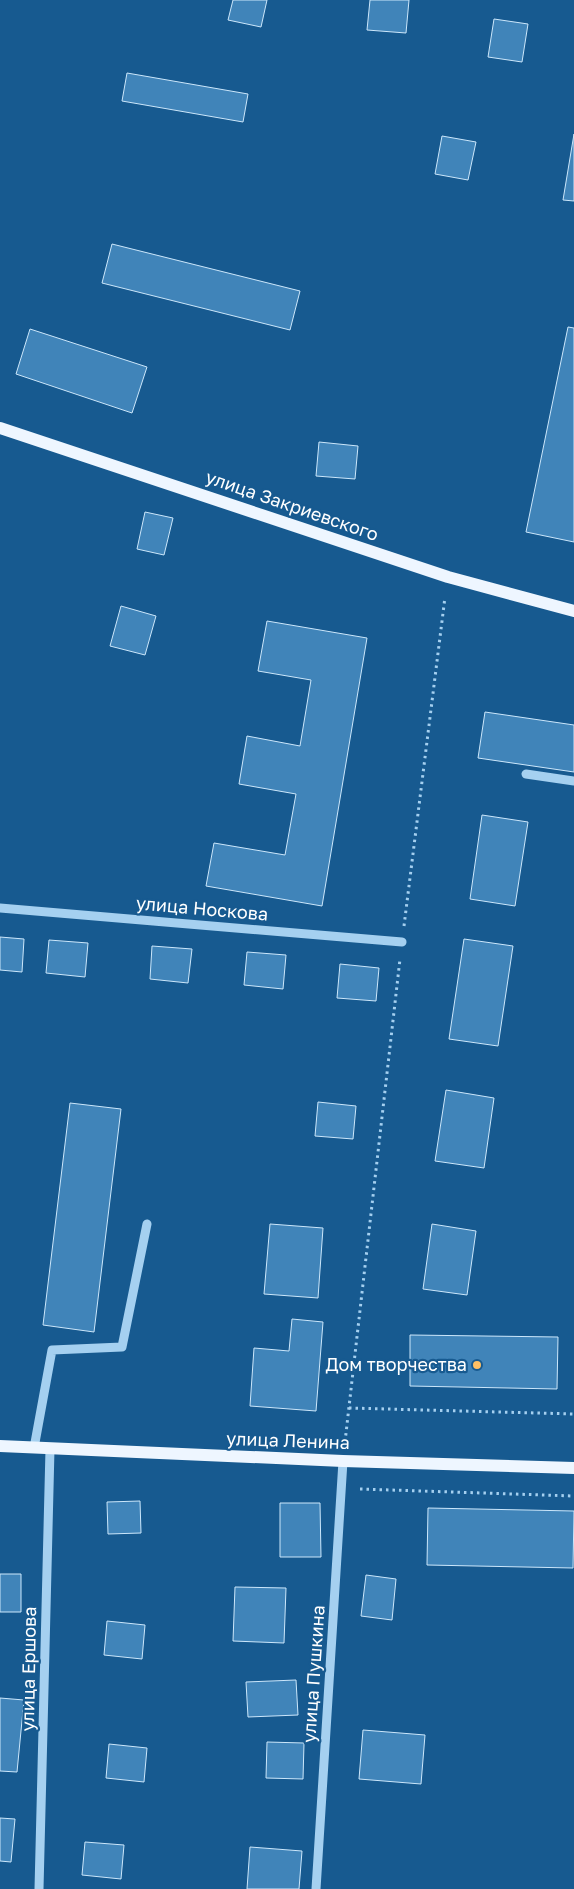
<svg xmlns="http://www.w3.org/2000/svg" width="574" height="1889" viewBox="0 0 574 1889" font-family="'Golos Text',sans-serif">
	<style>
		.building { fill: #4084b9; stroke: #cce7fb }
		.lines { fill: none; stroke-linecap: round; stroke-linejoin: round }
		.path { stroke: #a5d0f0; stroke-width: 3; stroke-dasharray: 2.5 4; stroke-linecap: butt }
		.minor { stroke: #a5d0f0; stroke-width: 9 }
		.major { stroke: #eef6ff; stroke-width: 12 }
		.poi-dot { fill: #ffc064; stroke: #175a90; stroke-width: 2 }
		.labels { text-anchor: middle; stroke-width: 4.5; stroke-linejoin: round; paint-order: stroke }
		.street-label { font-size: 18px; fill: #fff; stroke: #175a90 }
		.poi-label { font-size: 18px; fill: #fff; stroke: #175a90; text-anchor: end }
	</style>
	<rect width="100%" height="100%" fill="#175a90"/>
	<path class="building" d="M233 0H267L261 27 228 20Z
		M370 0H409L406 33 367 30Z
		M494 19 528 24 522 62 488 57Z
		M127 73 248 94 243 122 122 101Z
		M574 134V201L563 200Z
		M442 136 476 142 468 180 435 174Z
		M112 244 300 291 290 330 102 283Z
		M568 327 574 328V542L526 532Z
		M30 329 147 367 132 413 16 374Z
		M319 442 358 446 355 479 316 476Z
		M145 512 173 518 164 555 137 549Z
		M121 606 156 616 145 655 110 646Z
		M267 621 367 638 322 906 206 886 214 843 285 855 296 794 239 784 247 736 300 746 311 680 258 671Z
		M485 712 574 725V772L478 758Z
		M482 815 528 822 515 906 470 899Z
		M0 937 24 939 22 972 0 970Z
		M464 939 513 946 498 1046 449 1039Z
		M49 940 88 943 85 977 46 973Z
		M152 946 192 949 188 983 150 979Z
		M247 952 286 955 283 989 244 985Z
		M340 964 379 968 376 1001 337 998Z
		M446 1090 494 1098 484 1168 435 1161Z
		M318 1102 356 1106 353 1139 315 1136Z
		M70 1103 121 1109 94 1332 43 1325Z
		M270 1224 323 1228 318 1298 264 1294Z
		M432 1224 476 1231 467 1295 423 1289Z
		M292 1319 323 1322 316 1411 250 1406 254 1348 289 1351Z
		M410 1335 558 1337 557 1389 410 1386Z
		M140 1501 141 1533 108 1534 107 1502Z
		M280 1503H320L321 1557H280Z
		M428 1508 574 1511 573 1568 427 1565Z
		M0 1574H21V1612H0Z
		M366 1575 396 1579 392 1620 361 1616Z
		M235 1587 286 1588 284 1643 233 1641Z
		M107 1621 145 1625 142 1659 104 1655Z
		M296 1680 298 1715 248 1717 246 1682Z
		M0 1698 24 1700 17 1772 0 1771Z
		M363 1730 425 1735 421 1784 359 1779Z
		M267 1742 304 1743 303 1779 266 1778Z
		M109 1744 147 1748 144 1782 106 1778Z
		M0 1818 15 1819 11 1862 0 1861Z
		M85 1842 124 1845 121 1879 82 1875Z
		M250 1847 302 1851 299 1889H247Z"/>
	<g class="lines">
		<path class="path" d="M404 926 445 597
			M349 1408 574 1414
			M345 1442 400 959
			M360 1489 574 1496"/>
		<path class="minor" d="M526 774 574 781
			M0 908 402 942
			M34 1448 52 1350 122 1347 147 1224
			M39 1889 50 1449
			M316 1889 343 1461"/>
		<path class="major" d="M0 428 448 577 574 611
			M0 1446 343 1461 574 1468"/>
	</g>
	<circle class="poi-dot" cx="477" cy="1365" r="5"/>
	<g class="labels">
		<g class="street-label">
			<text transform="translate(292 506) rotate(19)" y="6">улица Закриевского</text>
			<text transform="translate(202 909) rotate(5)" y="6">улица Носкова</text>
			<text transform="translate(288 1441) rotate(2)" y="6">улица Ленина</text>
			<text transform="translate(29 1669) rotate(-89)" y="6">улица Ершова</text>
			<text transform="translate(314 1674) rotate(-86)" y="6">улица Пушкина</text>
		</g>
		<g class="poi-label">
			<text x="467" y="1371">Дом творчества</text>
		</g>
	</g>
</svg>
